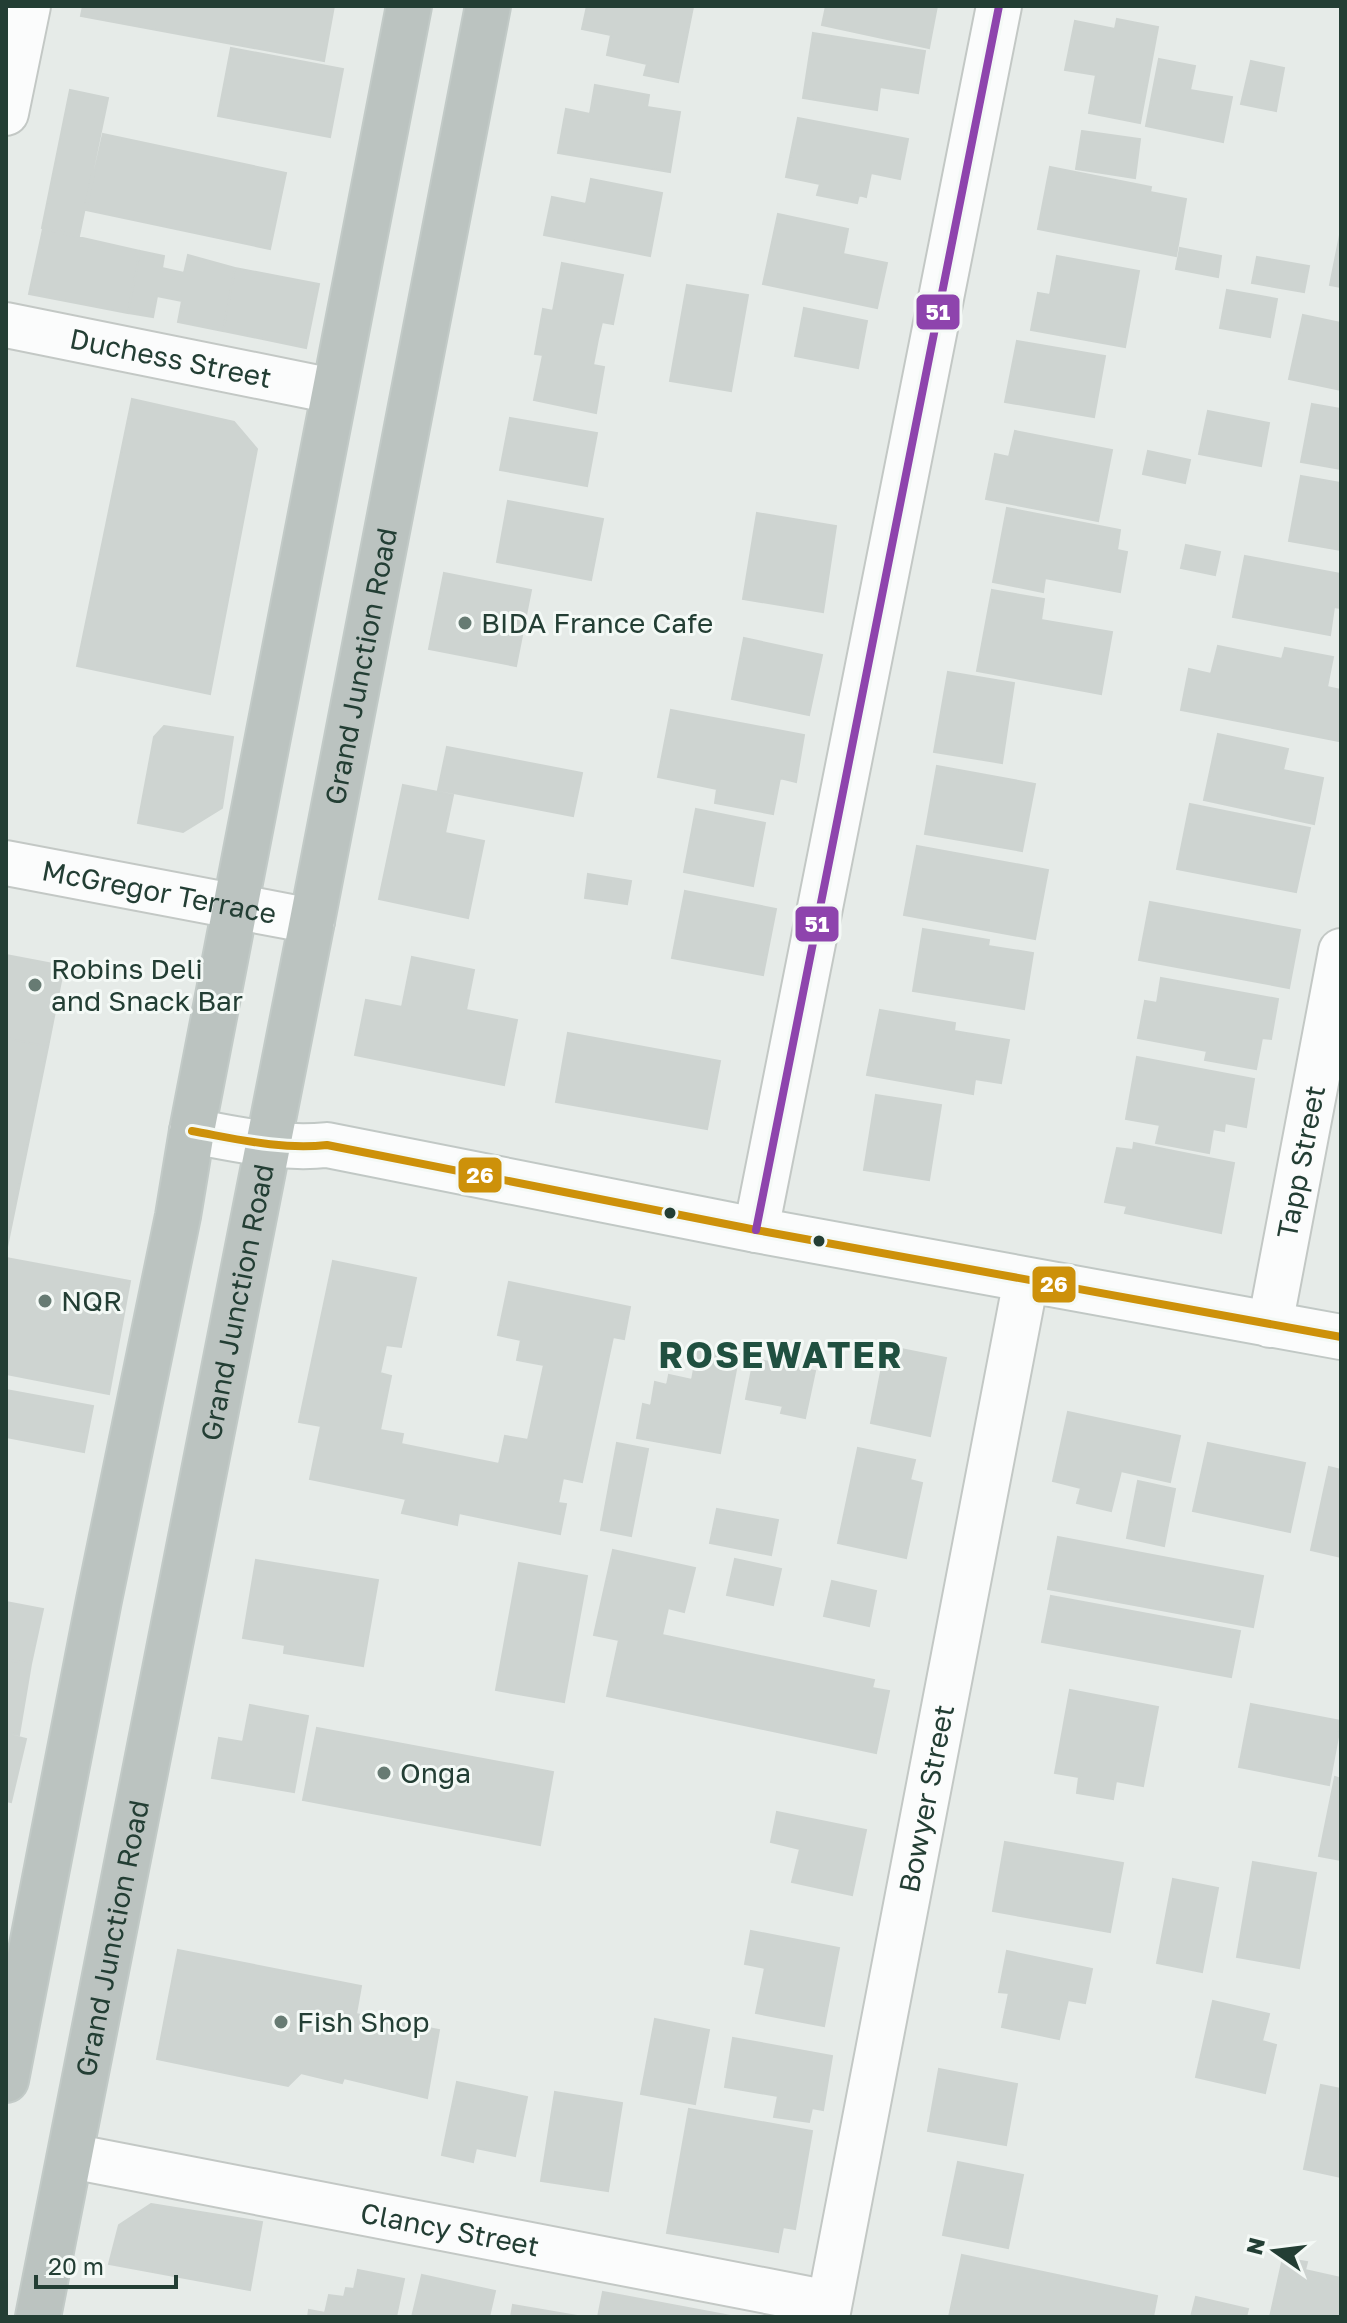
<svg xmlns="http://www.w3.org/2000/svg" width="1347" height="2323" viewBox="0 0 1347 2323" font-family="'Golos Text',sans-serif">
	<style>
		.building { fill: #ced4d1; stroke: #ced4d1; stroke-width: 2 }
		.lines { fill: none; stroke-linecap: round; stroke-linejoin: round }
		.street-casing { stroke: #c3c8c5; stroke-width: 48 }
		.secondary-casing { stroke: #c1c8c5; stroke-width: 48 }
		.highway-casing { stroke: #c2cac7; stroke-width: 48 }
		.street { stroke: #fbfcfc; stroke-width: 44 }
		.secondary { stroke: #fbfcfc; stroke-width: 44 }
		.highway { stroke: #bbc3c0; stroke-width: 44 }
		.bus-1-casing { stroke: #f4f9f6; stroke-width: 14 }
		.bus-2-casing { stroke: #f4f9f6; stroke-width: 14 }
		.bus-1 { stroke: #cd910a; stroke-width: 8 }
		.bus-2 { stroke: #8e44ad; stroke-width: 8 }
		.poi-dot { fill: #677b73; stroke: #f4f9f6; stroke-width: 3 }
		.bus-dot { fill: #233e34; stroke: #f4f9f6; stroke-width: 3 }
		.labels { text-anchor: middle; stroke-width: 6; stroke-linejoin: round; paint-order: stroke }
		.street-label { font-size: 28px; fill: #233e34; stroke: #f4f9f6 }
		.poi-label { font-size: 28px; fill: #233e34; stroke: #f4f9f6; text-anchor: start }
		.district-label { font-size: 36px; font-weight: bold; letter-spacing: 2px; fill: #205040; stroke: #f4f9f6 }
		.line-badge { stroke: #f4f9f6; stroke-width: 3 }
		.badge-label { font-size: 22px; text-anchor: middle; font-weight: bold; fill: #fff }
	</style>
	<rect width="100%" height="100%" fill="#e6ebe8"/>
	<path class="building" d="M83 6H334L324 61 81 16Z
		M587 6 693 7 678 82 644 75 647 64 607 55 611 35 582 29Z
		M826 6H937L929 48 822 25Z
		M1117 19 1158 27 1140 123 1089 113 1096 75 1065 70 1075 21 1115 29Z
		M813 33 925 51 918 93 880 87 877 110 803 98Z
		M231 48 343 69 330 137 218 116Z
		M1159 59 1195 66 1190 90 1232 97 1223 142 1146 126Z
		M1251 61 1284 68 1276 111 1241 104Z
		M595 85 649 95 647 107 680 112 670 172 558 153 566 109 590 114Z
		M70 90 108 98 79 236 42 228Z
		M798 118 908 139 900 179 871 173 866 197 859 195 857 203 817 195 820 184 786 177Z
		M1082 131 1140 139 1135 178 1076 169Z
		M103 134 286 173 270 249 86 210Z
		M1050 167 1151 187 1150 192 1186 199 1176 256 1038 229Z
		M591 179 662 193 650 256 544 235 552 197 586 204Z
		M778 214 848 229 843 254 887 263 877 308 763 284Z
		M43 229 140 251 128 313 29 294Z
		M1341 230V287L1330 285Z
		M1180 248 1221 256 1218 277 1176 269Z
		M140 251 164 256 162 268 184 273 188 255 235 268 223 331 178 322 182 301 157 296 153 317 128 313Z
		M1057 256 1139 271 1125 347 1031 330 1038 293 1050 295Z
		M1257 257 1309 266 1304 292 1252 283Z
		M562 263 623 275 613 324 602 322 598 339 593 365 604 367 596 413 534 400 543 355 535 354 543 309 553 311Z
		M235 268 319 284 306 348 223 331Z
		M687 285 748 295 731 391 670 381Z
		M1227 290 1277 299 1270 337 1220 328Z
		M804 308 867 321 858 368 795 356Z
		M1303 315 1341 323V390L1289 379Z
		M1017 341 1105 356 1094 417 1005 402Z
		M132 399 234 422 257 449 210 694 77 666Z
		M1312 404 1341 409V469L1301 462Z
		M1208 411 1269 423 1261 466 1199 454Z
		M510 418 597 433 587 486 500 470Z
		M1015 431 1112 450 1098 521 986 499 995 454 1009 457Z
		M1148 451 1190 460 1185 483 1143 474Z
		M1301 476 1341 483V550L1289 541Z
		M508 501 603 519 591 580 497 562Z
		M1007 508 1120 530 1117 550 1127 552 1120 592 1045 578 1043 592 993 582Z
		M757 513 836 526 823 612 743 599Z
		M1186 545 1220 552 1215 575 1181 568Z
		M1245 556 1341 574V608L1334 607 1330 635 1233 617Z
		M444 573 531 590 516 666 429 649Z
		M992 590 1044 599 1041 620 1112 632 1101 694 977 671Z
		M744 638 822 655 809 715 732 699Z
		M1218 646 1282 659 1285 648 1333 657 1327 687 1341 690 1339 741 1181 710 1189 669 1211 674Z
		M948 672 1014 683 1002 763 934 752Z
		M671 710 804 735 796 782 780 778 773 814 715 803 717 789 658 777Z
		M164 726 233 737 222 808 183 832 138 823 154 737Z
		M1218 734 1288 749 1283 770 1323 778 1314 824 1204 800Z
		M447 747 582 773 573 816 438 790Z
		M937 766 1035 784 1022 851 925 834Z
		M403 785 453 795 445 833 484 841 468 918 379 899Z
		M1190 804 1310 828 1296 892 1177 869Z
		M696 809 765 823 753 886 684 872Z
		M917 846 1048 870 1035 939 904 915Z
		M588 874 631 881 627 904 585 898Z
		M685 891 776 909 763 975 672 958Z
		M1150 902 1300 930 1289 988 1139 960Z
		M923 929 989 940 988 946 1033 953 1024 1009 913 991Z
		M6 955 64 966 48 1047 6 1038Z
		M412 957 474 970 466 1010 517 1020 504 1085 355 1055 366 1000 402 1007Z
		M1161 978 1278 999 1271 1039 1262 1038 1256 1069 1205 1060 1207 1051 1138 1038 1145 1001 1157 1003Z
		M880 1010 955 1023 954 1031 1009 1040 1001 1083 975 1079 973 1094 867 1075Z
		M568 1033 720 1061 707 1129 556 1102Z
		M6 1038 48 1047 6 1252Z
		M1137 1057 1254 1079 1246 1127 1225 1123 1224 1131 1213 1129 1209 1153 1156 1143 1160 1125 1126 1119Z
		M876 1095 941 1105 929 1180 864 1170Z
		M1134 1143 1234 1163 1221 1233 1125 1213 1127 1206 1105 1202 1117 1148 1133 1150Z
		M6 1258 130 1281 109 1394 6 1374Z
		M333 1261 416 1278 401 1347 386 1345 380 1373 391 1376 380 1430 403 1434 401 1444 499 1464 505 1436 528 1440 544 1365 517 1360 521 1340 498 1335 509 1282 630 1307 624 1339 613 1337 582 1482 563 1478 558 1503 566 1504 560 1534 459 1513 457 1525 402 1513 406 1499 310 1479 321 1426 299 1422Z
		M886 1346 946 1358 930 1436 871 1423Z
		M698 1347 739 1354 720 1453 637 1438 643 1404 651 1406 655 1382 667 1385 669 1375 692 1380Z
		M754 1359 815 1371 805 1418 781 1413 783 1406 746 1399Z
		M6 1390 93 1406 84 1452 6 1437Z
		M1068 1412 1180 1436 1170 1482 1121 1471 1111 1511 1077 1503 1081 1488 1053 1481Z
		M617 1443 648 1449 631 1536 601 1530Z
		M1208 1443 1305 1463 1290 1532 1193 1511Z
		M858 1448 915 1460 910 1480 922 1483 906 1558 838 1543Z
		M1329 1467 1341 1470V1557L1311 1550Z
		M1138 1481 1175 1489 1164 1546 1127 1538Z
		M717 1509 778 1520 771 1555 710 1543Z
		M1058 1537 1263 1576 1253 1627 1048 1589Z
		M613 1550 695 1568 684 1612 668 1608 662 1635 874 1680 872 1688 889 1691 876 1753 607 1696 619 1640 594 1635Z
		M735 1559 781 1569 773 1605 727 1595Z
		M256 1560 378 1580 363 1666 284 1653 285 1645 243 1638Z
		M519 1563 587 1576 564 1702 496 1690Z
		M832 1581 876 1591 869 1626 824 1616Z
		M1051 1596 1240 1631 1231 1677 1042 1642Z
		M6 1602 43 1609 31 1664 6 1659Z
		M6 1660 31 1664 19 1735 6 1732Z
		M1070 1690 1158 1707 1143 1786 1116 1781 1113 1799 1077 1793 1079 1777 1055 1773Z
		M1251 1704 1341 1721 1329 1785 1239 1767Z
		M250 1705 308 1716 294 1792 212 1778 219 1738 243 1742Z
		M317 1728 553 1772 540 1845 303 1800Z
		M6 1734 26 1739 11 1802 6 1801Z
		M1335 1777 1341 1779V1860L1319 1856Z
		M777 1812 866 1830 852 1895 792 1882 800 1849 771 1842Z
		M1005 1842 1123 1863 1110 1932 993 1911Z
		M1253 1862 1316 1873 1299 1968 1237 1957Z
		M1173 1879 1218 1888 1202 1972 1157 1963Z
		M751 1931 839 1948 824 2026 756 2013 765 1968 745 1964Z
		M178 1950 361 1986 356 2014 439 2030 427 2098 344 2078 342 2083 301 2073 288 2086 157 2059Z
		M1007 1951 1092 1969 1085 2003 1068 2000 1059 2039 1002 2027 1009 1993 999 1992Z
		M1213 2001 1269 2014 1262 2041 1276 2045 1265 2093 1196 2077Z
		M655 2019 709 2030 695 2104 641 2094Z
		M733 2038 832 2056 823 2110 812 2108 809 2122 774 2117 778 2096 725 2087Z
		M939 2069 1017 2084 1006 2145 928 2131Z
		M457 2082 527 2097 515 2156 476 2148 473 2162 442 2155Z
		M1321 2085 1341 2089V2177L1304 2169Z
		M555 2092 622 2103 608 2191 541 2181Z
		M689 2109 812 2131 795 2229 783 2227 778 2252 667 2233Z
		M958 2162 1023 2175 1008 2248 943 2235Z
		M151 2204 262 2222 250 2290 109 2264 119 2225Z
		M962 2255 1157 2296 1153 2317H949Z
		M1283 2258 1307 2262 1305 2270 1341 2278V2317H1270Z
		M358 2270 404 2279 396 2317H308L309 2310 325 2313 329 2295 344 2297 346 2288 354 2289Z
		M422 2275 495 2291 489 2317H412Z
		M603 2292 736 2317H598Z
		M1196 2297 1248 2309 1246 2317H1191Z
		M513 2305 583 2317H511Z"/>
	<g class="lines">
		<g class="street-casing">
			<g id="street">
				<path d="M6 113 28 6"/>
				<path id="s1" d="M6 325 333 391"/>
				<path id="s2" d="M6 863 312 921"/>
				<path d="M756 1230 999 6"/>
				<path id="s3" d="M1270 1325 1341 951"/>
				<path id="s4" d="M71 2156 829 2303"/>
				<path id="s5" d="M827 2317 1026 1280"/>
			</g>
		</g>
		<g class="secondary-casing">
			<path id="secondary" d="M192 1131C237 1139 281 1150 327 1145L756 1230 1341 1337"/>
		</g>
		<g class="highway-casing">
			<g id="highway">
				<path d="M6 2080 99 1600 178 1216 192 1131 409 6"/>
				<path id="s6" d="M38 2317 312 921 488 6"/>
			</g>
		</g>
		<use href="#street" class="street"/>
		<use href="#secondary" class="secondary"/>
		<use href="#highway" class="highway"/>
		<g class="bus-1-casing">
			<path id="bus-1" d="M192 1131C237 1139 281 1150 327 1145L756 1230 1341 1337"/>
		</g>
		<g class="bus-2-casing">
			<path id="bus-2" d="M756 1230 999 6"/>
		</g>
		<use href="#bus-1" class="bus-1"/>
		<use href="#bus-2" class="bus-2"/>
	</g>
	<g class="poi-dot">
		<circle cx="465" cy="623" r="8"/>
		<circle cx="35" cy="985" r="8"/>
		<circle cx="45" cy="1301" r="8"/>
		<circle cx="384" cy="1773" r="8"/>
		<circle cx="281" cy="2022" r="8"/>
	</g>
	<g class="bus-dot">
		<circle cx="670" cy="1213" r="7"/>
		<circle cx="819" cy="1241" r="7"/>
	</g>
	<g class="labels">
		<g class="street-label">
			<text dy="10" stroke="none"><textPath href="#s1" startOffset="168">Duchess Street</textPath></text>
			<text dy="10" stroke="none"><textPath href="#s6" startOffset="1682">Grand Junction Road</textPath></text>
			<text dy="10" stroke="none"><textPath href="#s2" startOffset="156">McGregor Terrace</textPath></text>
			<text dy="10" stroke="none"><textPath href="#s3" startOffset="166">Tapp Street</textPath></text>
			<text dy="10" stroke="none"><textPath href="#s6" startOffset="1034">Grand Junction Road</textPath></text>
			<text dy="10" stroke="none"><textPath href="#s5" startOffset="528">Bowyer Street</textPath></text>
			<text dy="10" stroke="none"><textPath href="#s6" startOffset="386">Grand Junction Road</textPath></text>
			<text dy="10" stroke="none"><textPath href="#s4" startOffset="386">Clancy Street</textPath></text>
		</g>
		<g class="poi-label">
			<text x="481" y="633">BIDA France Cafe</text>
			<text x="51" y="979">Robins Deli<tspan x="51" dy="32">and Snack Bar</tspan></text>
			<text x="61" y="1311">NQR</text>
			<text x="400" y="1783">Onga</text>
			<text x="297" y="2032">Fish Shop</text>
		</g>
		<g class="district-label">
			<text x="781" y="1368">ROSEWATER</text>
		</g>
	</g>
	<g class="line-badge">
		<rect x="915" y="293" width="46" height="38" rx="8" fill="#8e44ad"/>
		<rect x="794" y="905" width="46" height="38" rx="8" fill="#8e44ad"/>
		<rect x="457" y="1156" width="46" height="38" rx="8" fill="#cd910a"/>
		<rect x="1031" y="1265" width="46" height="39" rx="8" fill="#cd910a"/>
	</g>
	<g class="badge-label">
		<text x="938" y="320">51</text>
		<text x="817" y="932">51</text>
		<text x="480" y="1183">26</text>
		<text x="1054" y="1292">26</text>
	</g>
	<rect width="1347" height="2323" fill="none" stroke="#233e34" stroke-width="16"/>
	<g transform="translate(1275 2251) rotate(284)" stroke="#f4f9f6" stroke-width="6" paint-order="stroke">
	<path d="M0-6L14 30L0 20L-14 30Z" fill="#233e34"/>
	<text y="-12" font-size="22" font-weight="bold" text-anchor="middle" fill="#233e34">N</text>
	</g>
	<path d="M36 2275v12h140v-12" fill="none" stroke="#233e34" stroke-width="4"/>
	<text x="48" y="2275" font-size="24" fill="#233e34" stroke="#f4f9f6" stroke-width="6" paint-order="stroke">20 m</text>
</svg>
